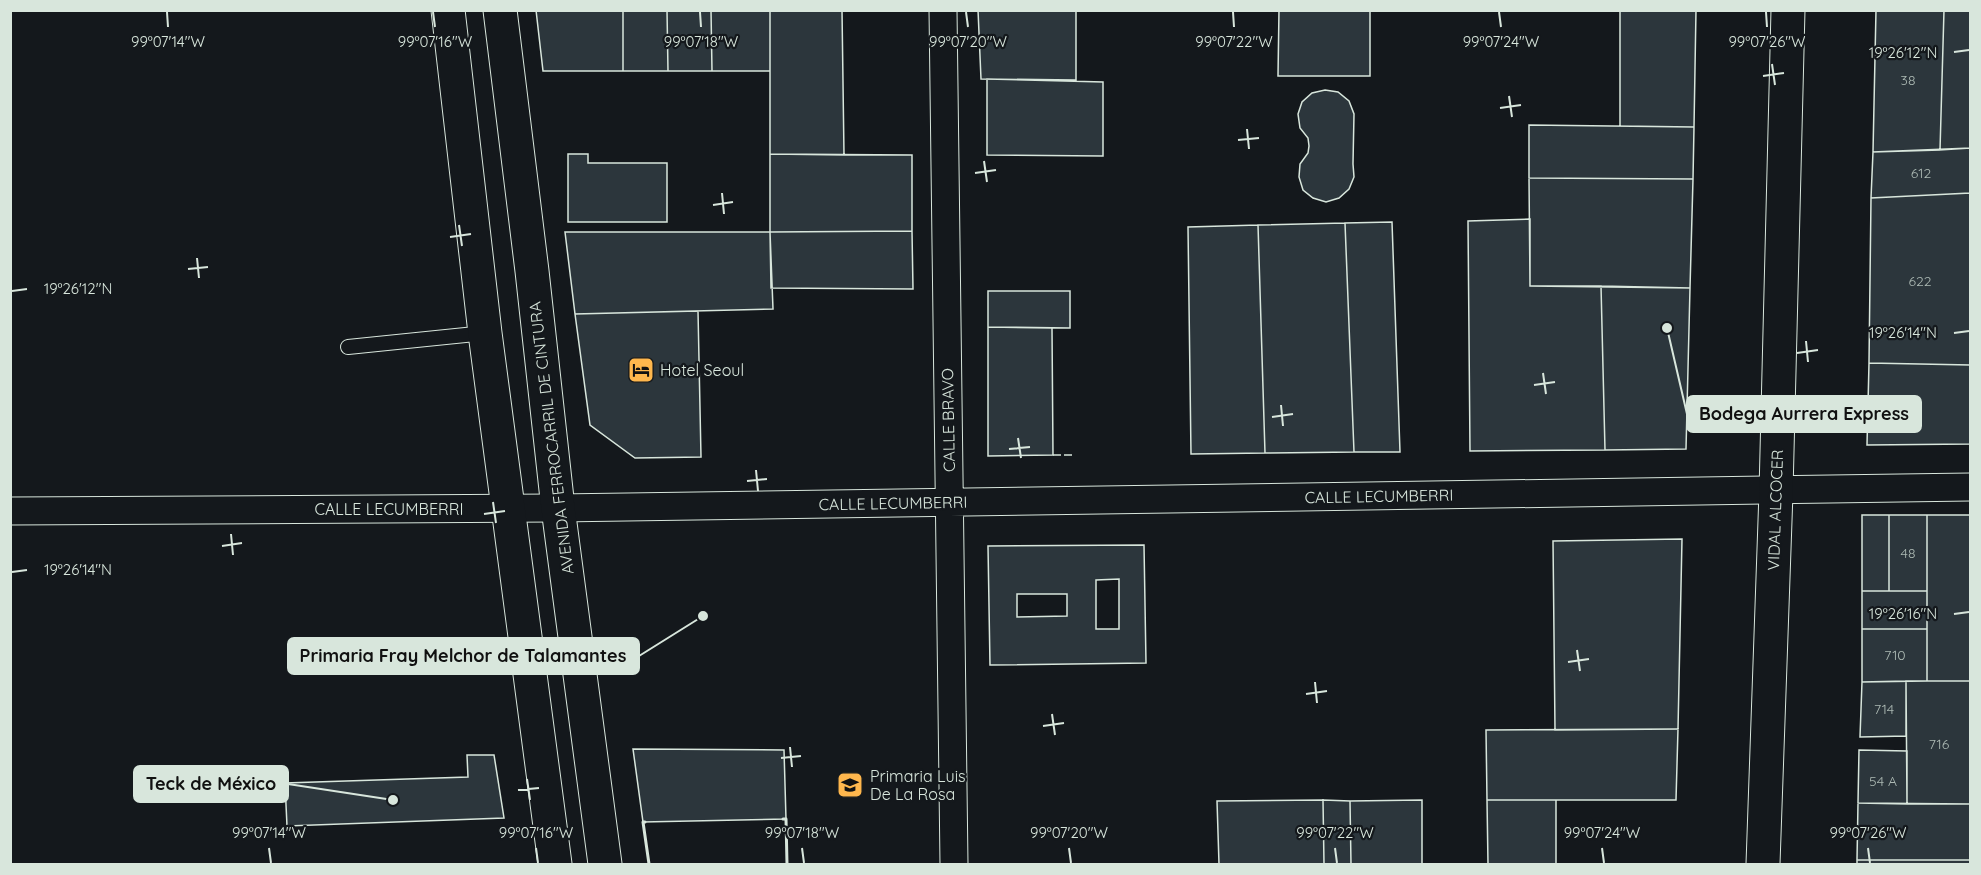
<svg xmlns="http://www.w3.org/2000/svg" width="1981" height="875" viewBox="0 0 1981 875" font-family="Quicksand,sans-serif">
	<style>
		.building { fill: #2c363c; stroke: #d8e6dc; stroke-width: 1.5; fill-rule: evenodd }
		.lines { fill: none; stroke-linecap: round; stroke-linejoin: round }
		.service-casing { stroke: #d8e6dc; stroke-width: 16 }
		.minor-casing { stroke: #d8e6dc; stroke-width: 29 }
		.tertiary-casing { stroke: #d8e6dc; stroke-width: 35 }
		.primary-casing { stroke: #d8e6dc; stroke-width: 35 }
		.service { stroke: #14181c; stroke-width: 14 }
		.minor { stroke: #14181c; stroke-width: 27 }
		.tertiary { stroke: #14181c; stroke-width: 33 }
		.primary { stroke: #14181c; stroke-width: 33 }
		.fence { stroke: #d8e6dc; stroke-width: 1.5; stroke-dasharray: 8 3; stroke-linecap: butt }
		.wall { stroke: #d8e6dc; stroke-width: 3 }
		.ticks { fill: none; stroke: #d8e6dc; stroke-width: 2 }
		.labels { text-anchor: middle; stroke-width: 4.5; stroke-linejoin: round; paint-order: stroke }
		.number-label { font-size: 14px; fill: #adbab4 }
		.poi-label { font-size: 16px; fill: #d8e6dc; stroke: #14181c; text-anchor: start }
		.street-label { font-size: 16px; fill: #d8e6dc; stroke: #14181c }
		.ticks-label { font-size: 15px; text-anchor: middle; fill: #d8e6dc; stroke: #14181c; stroke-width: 4.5; stroke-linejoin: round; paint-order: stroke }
		.leader { fill: none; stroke: #d8e6dc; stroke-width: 2 }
		.callout-dot { fill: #d8e6dc; stroke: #14181c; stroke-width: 2 }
		.callout { fill: #d8e6dc; stroke: #d8e6dc; stroke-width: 2 }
		.callout-label { font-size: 18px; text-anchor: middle; font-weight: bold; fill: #111 }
	</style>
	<rect width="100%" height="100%" fill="#14181c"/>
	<path class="building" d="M536 10H623V71H543Z
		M623 10H667L668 71H623Z
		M667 10H711L712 71H668Z
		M711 10H770V71H712Z
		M770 10H842L844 155 770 154Z
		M978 10H1076V80L981 79Z
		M1279 10H1370V76H1278Z
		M1620 10H1696L1694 127 1620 126Z
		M1876 10H1944L1940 150 1873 152Z
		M1944 10H1970V148L1940 150Z
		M987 79 1103 82V156L987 155Z
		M1325 90 1338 92 1349 101 1354 114 1353 164 1354 177 1349 189 1339 198 1326 202 1313 198 1303 190 1299 177 1300 164 1308 153 1309 146 1308 138 1300 128 1298 114 1302 102 1312 93Z
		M1529 125 1694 127 1693 179 1529 178Z
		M1970 148V193L1871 198 1873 152Z
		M568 154H588V163H667V222H568Z
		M770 154 912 155V231L770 232Z
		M1529 178 1693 179 1690 288 1530 286Z
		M1970 193V365L1869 363 1871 198Z
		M1530 219V286H1601L1605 450 1470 451 1468 221Z
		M1392 222 1400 452H1354L1345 223Z
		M1345 223 1354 452 1265 453 1258 225Z
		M1258 225 1265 453 1191 454 1188 227Z
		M912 231 913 289 771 288 770 232Z
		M565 232H770L773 309 575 314Z
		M1601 286 1690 288 1686 449 1605 450Z
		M988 291H1070V328L988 327Z
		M698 311 701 457 635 458 590 425 575 314Z
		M988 327 1052 328 1053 455 988 456Z
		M1869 363 1970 365V444L1867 445Z
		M1862 515H1889V591H1862Z
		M1889 515H1927V591H1889Z
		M1927 515H1970V681H1927Z
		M1682 539 1678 729 1555 730 1553 541Z
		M1144 545 1146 663 990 665 988 546ZM1119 579V629H1096V580ZM1017 594H1067V616L1017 617Z
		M1862 591H1927V629H1862Z
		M1862 629H1927V681L1862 682Z
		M1906 681H1970V804H1907Z
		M1906 681V736L1860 737 1862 682Z
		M1678 729 1676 800H1487L1486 730Z
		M633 749 784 750 786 819 643 822Z
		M1859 750 1907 751V804L1858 803Z
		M467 755H494L504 818 287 826 285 783 468 777Z
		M1323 800 1350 801 1351 864H1324Z
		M1323 800 1324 864H1219L1217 801Z
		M1422 800V864H1351L1350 801Z
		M1487 800H1556V864H1488Z
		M1858 803 1970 804V860H1857Z
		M1857 860H1970V864H1857Z"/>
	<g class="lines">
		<g class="service-casing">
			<path id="service" d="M348 347 485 333"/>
		</g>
		<g class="minor-casing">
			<path id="minor" d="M943 10 954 864
				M10 511 558 508 1970 487"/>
		</g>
		<g class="tertiary-casing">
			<path id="tertiary" d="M448 10 485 333 555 864
				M500 10 532 271 558 508 605 864"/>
		</g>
		<g class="primary-casing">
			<path id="primary" d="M1763 864 1776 492 1788 10"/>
		</g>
		<use href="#service" class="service"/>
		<use href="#minor" class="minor"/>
		<use href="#tertiary" class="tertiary"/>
		<use href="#primary" class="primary"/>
		<path class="fence" d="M1053 455H1072"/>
		<path class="wall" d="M783 819H786L787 864
			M645 822H643L649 864"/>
	</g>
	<path class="ticks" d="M167 12 168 27M433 12 435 27M700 12 701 27M966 12 968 27M1233 12 1234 27M1499 12 1501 27M1766 12 1767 27M1954 52 1969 50M1772 64 1775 85M1763 76 1784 73M1509 96 1512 117M1500 108 1521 105M1247 129 1249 149M1238 140 1259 138M984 161 987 182M975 173 996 170M722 193 724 214M713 205 733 202M459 225 462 246M450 237 471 234M197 258 199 278M188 269 208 267M12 291 27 289M1954 333 1969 331M1806 341 1808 362M1797 353 1818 350M1543 373 1546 394M1534 385 1555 382M1281 405 1283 426M1272 417 1293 414M1018 438 1021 458M1009 449 1030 447M756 470 758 491M747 481 767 479M493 502 496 523M484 514 505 511M231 534 233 555M222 546 242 543M12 572 27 570M1954 614 1969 612M1577 650 1580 671M1568 662 1589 659M1315 682 1317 703M1306 694 1327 691M1052 714 1055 735M1043 726 1064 723M790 747 792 767M781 758 801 756M527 779 530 800M518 790 539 788M269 848 271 863M536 848 538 863M802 848 804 863M1069 848 1071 863M1335 848 1337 863M1602 848 1604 863M1868 848 1870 863"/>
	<defs>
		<g id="hotel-square" transform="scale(1.35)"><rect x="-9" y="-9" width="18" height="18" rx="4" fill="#ffb74d" stroke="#14181c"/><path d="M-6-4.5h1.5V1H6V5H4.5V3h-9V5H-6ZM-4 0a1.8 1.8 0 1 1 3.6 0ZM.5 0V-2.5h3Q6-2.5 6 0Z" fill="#111"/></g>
		<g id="school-square" transform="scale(1.35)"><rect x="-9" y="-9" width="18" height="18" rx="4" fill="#ffb74d" stroke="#14181c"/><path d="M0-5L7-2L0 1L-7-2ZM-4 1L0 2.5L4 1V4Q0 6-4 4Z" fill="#111"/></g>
	</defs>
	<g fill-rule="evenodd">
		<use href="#hotel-square" x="641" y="370"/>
		<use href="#school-square" x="850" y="785"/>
	</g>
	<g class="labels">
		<g class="number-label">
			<text x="1908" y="85">38</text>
			<text x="1921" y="178">612</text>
			<text x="1920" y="286">622</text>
			<text x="1908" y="558">48</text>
			<text x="1895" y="660">710</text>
			<text x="1884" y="714">714</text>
			<text x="1939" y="749">716</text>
			<text x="1883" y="786">54 A</text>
		</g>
		<g class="poi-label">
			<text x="660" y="376">Hotel Seoul</text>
			<text x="870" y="782">Primaria Luis<tspan x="870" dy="18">De La Rosa</tspan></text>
		</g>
		<g class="street-label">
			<text transform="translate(948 420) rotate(-91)" y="6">CALLE BRAVO</text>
			<text transform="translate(551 438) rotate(-97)" y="6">AVENIDA FERROCARRIL DE CINTURA</text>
			<text transform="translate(1379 496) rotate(-1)" y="6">CALLE LECUMBERRI</text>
			<text transform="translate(893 503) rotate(-1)" y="6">CALLE LECUMBERRI</text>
			<text x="389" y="515">CALLE LECUMBERRI</text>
			<text transform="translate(1775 510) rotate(-88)" y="6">VIDAL ALCOCER</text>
		</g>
	</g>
	<g class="ticks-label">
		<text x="168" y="47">99°07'14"W</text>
		<text x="435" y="47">99°07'16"W</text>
		<text x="701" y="47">99°07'18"W</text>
		<text x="968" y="47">99°07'20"W</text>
		<text x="1234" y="47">99°07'22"W</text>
		<text x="1501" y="47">99°07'24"W</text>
		<text x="1767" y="47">99°07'26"W</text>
		<text x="1903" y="58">19°26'12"N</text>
		<text x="78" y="294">19°26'12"N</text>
		<text x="1903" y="338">19°26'14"N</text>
		<text x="78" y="575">19°26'14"N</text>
		<text x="1903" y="619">19°26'16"N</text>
		<text x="269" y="838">99°07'14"W</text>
		<text x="536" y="838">99°07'16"W</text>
		<text x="802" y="838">99°07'18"W</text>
		<text x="1069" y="838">99°07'20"W</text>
		<text x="1335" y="838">99°07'22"W</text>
		<text x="1602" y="838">99°07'24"W</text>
		<text x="1868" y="838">99°07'26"W</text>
	</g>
	<path class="leader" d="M1667 328L1687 414M703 616L639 656M393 800L288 784"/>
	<g class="callout-dot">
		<circle cx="1667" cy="328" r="6"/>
		<circle cx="703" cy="616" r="6"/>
		<circle cx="393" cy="800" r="6"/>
	</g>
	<g class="callout">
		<rect x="1687" y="396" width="234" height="36" rx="6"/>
		<rect x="288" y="638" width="351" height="36" rx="6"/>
		<rect x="134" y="766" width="154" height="36" rx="6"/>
	</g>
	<g class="callout-label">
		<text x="1804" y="420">Bodega Aurrera Express</text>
		<text x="463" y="662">Primaria Fray Melchor de Talamantes</text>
		<text x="211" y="790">Teck de México</text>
	</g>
	<rect width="1981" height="875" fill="none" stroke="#d8e6dc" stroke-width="24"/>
</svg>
